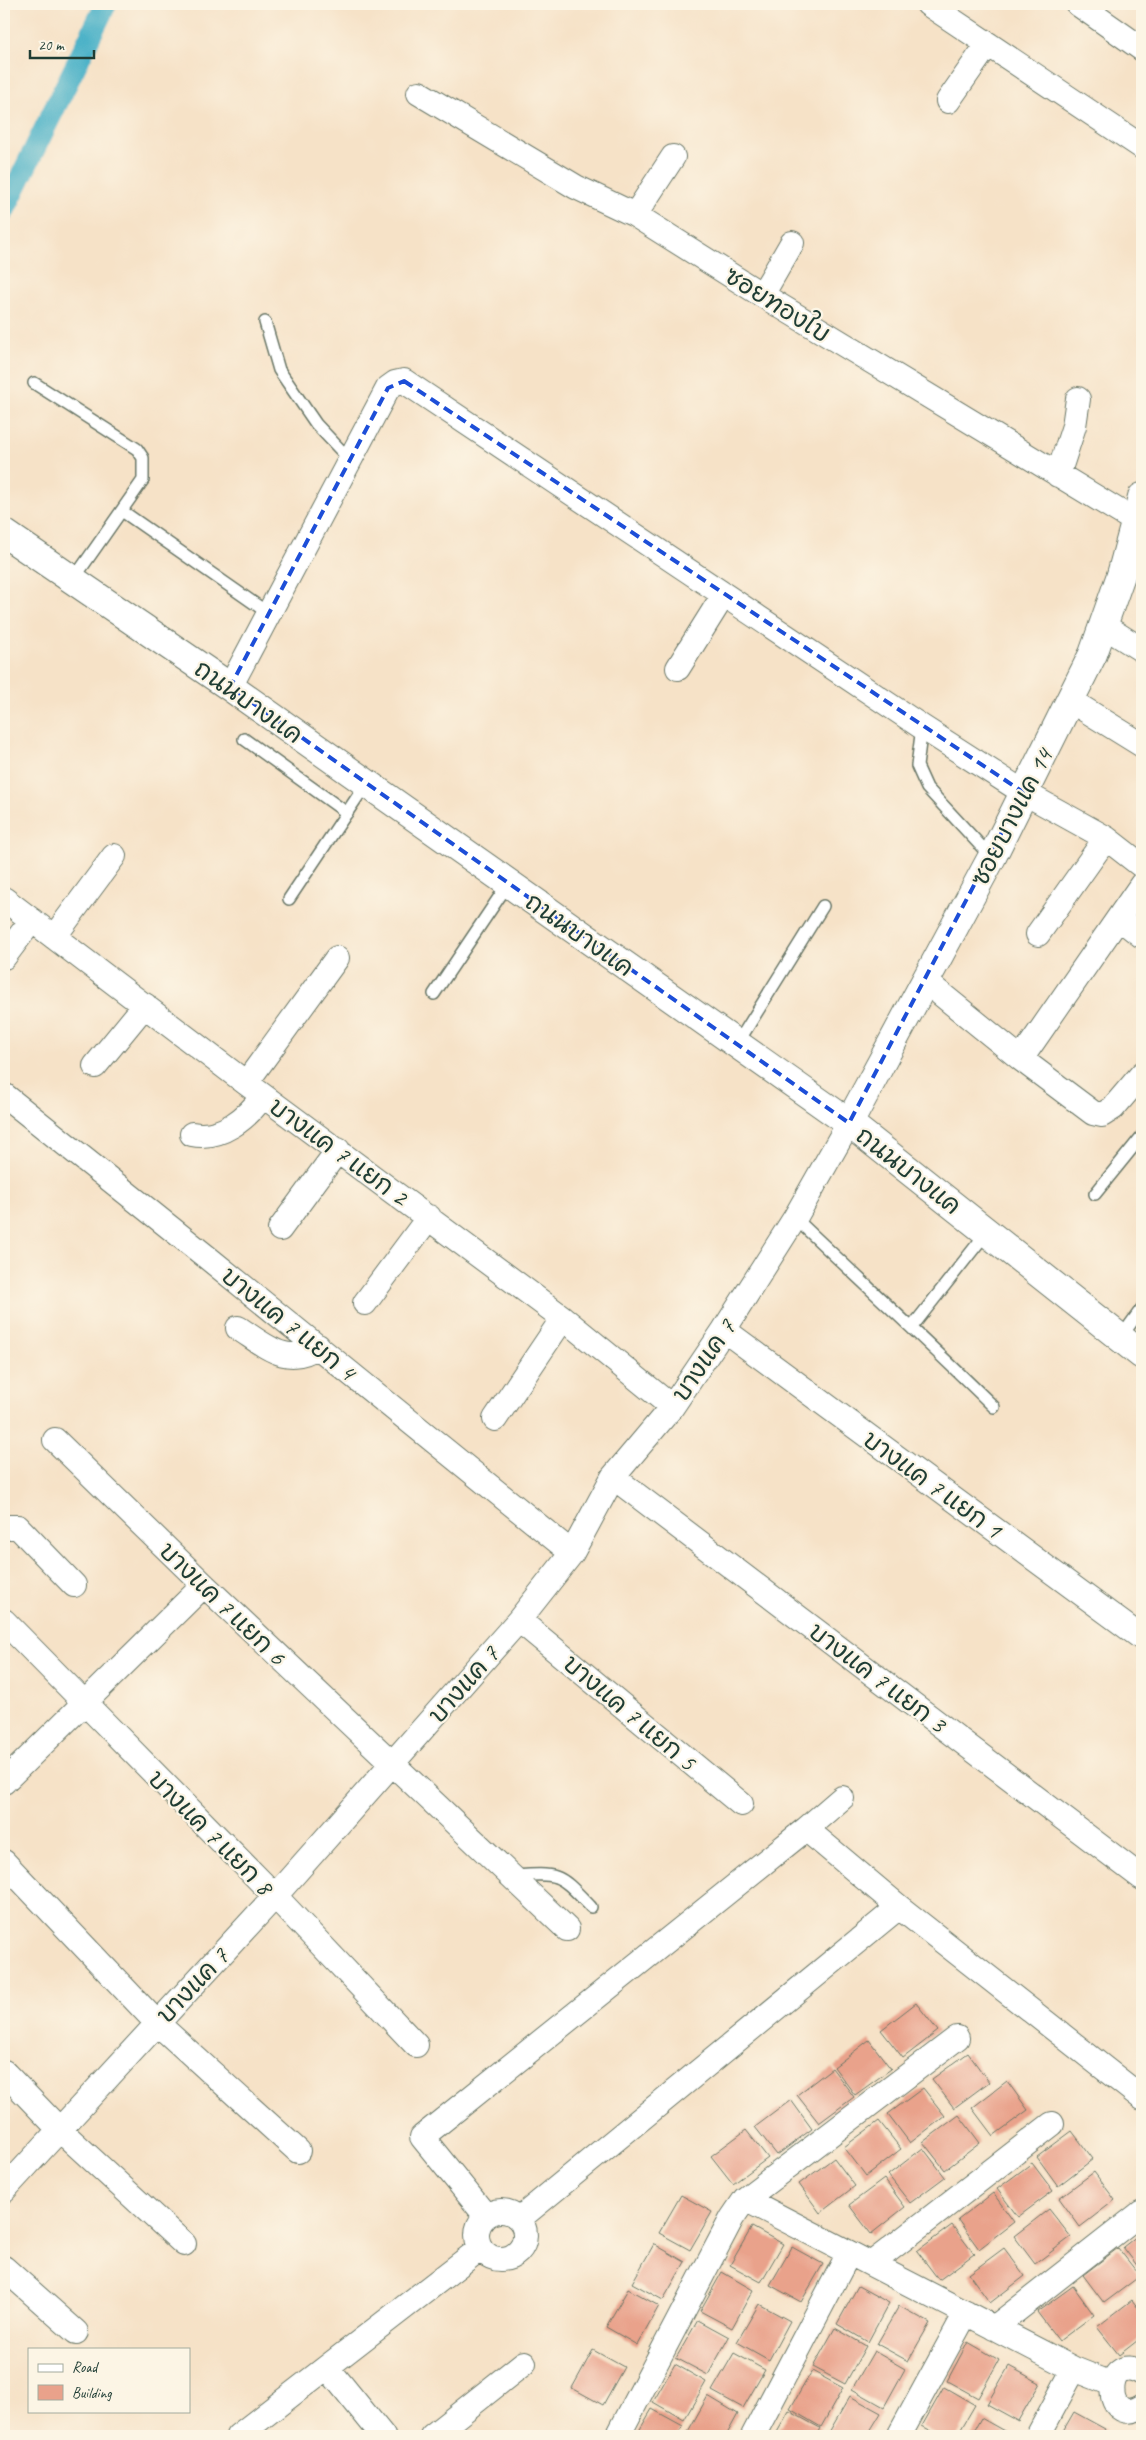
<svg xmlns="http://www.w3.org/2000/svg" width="1146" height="2440" viewBox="0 0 1146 2440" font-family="Caveat,'Playpen Sans Thai',sans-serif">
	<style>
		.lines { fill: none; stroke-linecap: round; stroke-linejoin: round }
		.canal { stroke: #48b1c7; stroke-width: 22 }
		.building { fill: #e9a28b }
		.lane-casing { stroke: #6a7767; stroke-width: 14 }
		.street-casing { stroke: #6a7767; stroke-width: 26 }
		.secondary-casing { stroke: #6a7767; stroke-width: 30 }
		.lane { stroke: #fff; stroke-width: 11 }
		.street { stroke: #fff; stroke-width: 24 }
		.secondary { stroke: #fff; stroke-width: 28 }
		.marked { fill: none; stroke: #1d4ed8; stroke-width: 4; stroke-dasharray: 10 6; stroke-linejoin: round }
		.labels { text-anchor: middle; stroke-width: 4.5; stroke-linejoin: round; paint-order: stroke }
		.street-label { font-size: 25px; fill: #1f3d34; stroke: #fcf5e5 }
	</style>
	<rect width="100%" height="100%" fill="#fcf5e5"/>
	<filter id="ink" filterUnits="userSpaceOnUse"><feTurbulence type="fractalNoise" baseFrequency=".02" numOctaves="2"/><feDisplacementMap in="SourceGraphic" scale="10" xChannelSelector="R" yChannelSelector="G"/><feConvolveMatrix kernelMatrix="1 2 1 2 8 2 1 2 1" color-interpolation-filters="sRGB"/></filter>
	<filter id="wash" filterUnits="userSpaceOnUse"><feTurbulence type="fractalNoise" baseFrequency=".0096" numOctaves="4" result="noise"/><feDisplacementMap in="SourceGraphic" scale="20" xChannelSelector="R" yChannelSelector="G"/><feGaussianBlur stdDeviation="1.12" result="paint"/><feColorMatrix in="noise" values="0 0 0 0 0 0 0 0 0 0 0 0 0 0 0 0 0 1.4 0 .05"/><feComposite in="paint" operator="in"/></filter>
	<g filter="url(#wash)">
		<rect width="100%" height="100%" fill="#f6e2c7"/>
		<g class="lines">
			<path class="canal" d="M4 211 106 4"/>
		</g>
		<g id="blocks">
			<path class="building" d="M916 2003 938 2031 903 2058 881 2030Z
				M869 2040 891 2069 855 2095 834 2067Z
				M968 2053 989 2082 954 2108 932 2079Z
				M832 2068 854 2097 819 2123 797 2095Z
				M1007 2081 1028 2110 993 2136 972 2108Z
				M923 2088 945 2116 910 2143 888 2114Z
				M791 2100 812 2129 777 2155 755 2127Z
				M959 2115 980 2143 945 2170 923 2142Z
				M879 2121 901 2149 866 2176 844 2147Z
				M746 2130 768 2158 733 2184 711 2156Z
				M1072 2131 1093 2159 1058 2186 1037 2157Z
				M923 2148 945 2177 910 2203 888 2175Z
				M834 2158 855 2186 820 2213 799 2184Z
				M1032 2163 1053 2191 1018 2217 997 2189Z
				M1094 2172 1115 2200 1080 2227 1059 2198Z
				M884 2179 905 2207 871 2234 849 2205Z
				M993 2193 1014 2222 979 2249 958 2220Z
				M681 2195 712 2212 690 2250 659 2233Z
				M1049 2209 1071 2237 1035 2264 1014 2236Z
				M952 2225 974 2254 939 2280 917 2251Z
				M752 2227 783 2244 761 2282 730 2265Z
				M1142 2232V2272L1123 2247Z
				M654 2244 685 2262 663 2300 632 2283Z
				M792 2247 823 2264 801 2302 770 2285Z
				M1004 2248 1025 2276 990 2303 969 2274Z
				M1118 2248 1140 2276 1104 2303 1083 2275Z
				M722 2272 753 2290 732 2328 700 2311Z
				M858 2286 889 2303 868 2342 837 2324Z
				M1073 2286 1094 2315 1059 2341 1037 2312Z
				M628 2289 659 2306 637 2345 606 2327Z
				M1132 2300 1142 2313V2337L1119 2355 1097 2327Z
				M759 2304 790 2321 769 2360 737 2342Z
				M899 2306 930 2323 908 2361 877 2344Z
				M698 2320 729 2337 708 2375 676 2358Z
				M835 2328 866 2346 845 2384 813 2367Z
				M968 2342 999 2360 978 2398 947 2381Z
				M593 2350 624 2367 603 2405 572 2388Z
				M874 2351 905 2369 884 2407 852 2389Z
				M734 2353 765 2370 743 2408 712 2391Z
				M675 2364 706 2382 684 2420 653 2402Z
				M1009 2366 1040 2383 1018 2421 987 2404Z
				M812 2371 843 2388 821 2427 790 2409Z
				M944 2387 975 2405 957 2436H941L922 2426Z
				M708 2396 738 2414 726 2436H688L686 2435Z
				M850 2396 881 2413 867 2436H832L828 2434Z
				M652 2409 683 2426 677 2436H636Z
				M789 2411 820 2428 816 2436H775Z
				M1074 2412 1105 2429 1101 2436H1060Z
				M981 2418 1013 2436H971Z"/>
		</g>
	</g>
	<g filter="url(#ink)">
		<use href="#blocks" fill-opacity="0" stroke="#6a7767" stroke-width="1"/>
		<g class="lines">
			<g class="lane-casing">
				<path id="lane" d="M265 322 279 370 316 424 350 460
					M34 383 137 449 143 458V480L73 580
					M122 511 268 613
					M922 727 917 766 927 788 991 857
					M244 739 347 813
					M289 899 366 784
					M434 994 508 884
					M737 1044 823 906
					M1095 1194 1142 1136
					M795 1218C861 1281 929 1343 994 1407
					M912 1327 987 1232
					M1121 1337 1142 1308
					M513 1876C561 1873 558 1873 591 1907"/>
			</g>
			<g class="street-casing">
				<path id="street" d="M928 4 1142 147
					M1078 4 1142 49
					M419 93 576 187 635 215 762 295 1135 521
					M948 101 988 44
					M635 215 673 157
					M762 295 792 243
					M1058 475 1074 426 1078 399
					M1104 626 1142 650
					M678 668 723 596
					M230 687 388 388 395 383 404 381 922 727 1023 792 1106 838 1142 866
					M1071 701 1142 745
					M4 899 246 1083 563 1318 672 1407
					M1119 918 1142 936
					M1038 934 1106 838
					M54 937 114 856
					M4 957 32 920
					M925 981 1021 1059 1093 1113 1102 1115 1113 1108 1142 1074
					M1021 1059 1142 884
					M95 1066 145 1005
					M246 1083 337 958
					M4 1095 208 1258 572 1553
					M192 1134C221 1140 247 1118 263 1096
					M280 1229 338 1150
					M365 1303 429 1217
					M238 1328C265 1345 287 1368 318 1346
					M724 1330 1142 1638
					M495 1419 563 1318
					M55 1440 204 1585 567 1929
					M613 1477 1142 1878
					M4 1527H18L74 1585
					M519 1620 741 1804
					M4 1621 275 1896 416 2045
					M4 1782 204 1585
					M806 1829 842 1798
					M4 1862 157 2023 298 2151
					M4 2072 60 2130 184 2244
					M4 2190 275 1896 519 1620 572 1553 613 1477 672 1407 724 1330 795 1218 849 1123
					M745 2199 1074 2369 1112 2384
					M477 2235a24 24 0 1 1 48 0a24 24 0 1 1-48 0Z
					M486 2216 422 2137 806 1829 899 1907 1142 2098
					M519 2219 899 1907
					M871 2264 1052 2124
					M4 2268 76 2332
					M994 2328 1142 2212
					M1142 2373C1102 2349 1103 2431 1142 2406
					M238 2436 327 2367
					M383 2436 327 2367 481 2248
					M432 2436 524 2363
					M618 2436 732 2218 745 2199 957 2038
					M753 2436 849 2253
					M899 2436 966 2313
					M1038 2436 1074 2369"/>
			</g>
			<g class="secondary-casing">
				<path id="secondary" d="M4 533 230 687 849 1123 1142 1355
					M849 1123 992 857 1093 654 1121 575 1142 497"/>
			</g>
			<use href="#lane" class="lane"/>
			<use href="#street" class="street"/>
			<use href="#secondary" class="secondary"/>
		</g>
	</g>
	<path class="marked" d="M404 381 1023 792 849 1123 230 687 388 388Z"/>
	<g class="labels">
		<g class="street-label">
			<text transform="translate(778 304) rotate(32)" y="9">ซอยทองใบ</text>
			<text transform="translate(249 701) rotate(35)" y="9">ถนนบางแค</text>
			<text transform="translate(1011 817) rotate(-63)" y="9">ซอยบางแค 14</text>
			<text transform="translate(580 934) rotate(35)" y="9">ถนนบางแค</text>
			<text transform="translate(339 1151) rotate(36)" y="9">บางแค 7 แยก 2</text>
			<text transform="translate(909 1170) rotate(38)" y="9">ถนนบางแค</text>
			<text transform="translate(289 1323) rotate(39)" y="9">บางแค 7 แยก 4</text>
			<text transform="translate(703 1360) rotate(-56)" y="9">บางแค 7</text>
			<text transform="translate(933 1484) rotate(36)" y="9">บางแค 7 แยก 1</text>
			<text transform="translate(223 1603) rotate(44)" y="9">บางแค 7 แยก 6</text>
			<text transform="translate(878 1677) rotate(37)" y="9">บางแค 7 แยก 3</text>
			<text transform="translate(463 1684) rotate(-49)" y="9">บางแค 7</text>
			<text transform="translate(630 1712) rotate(40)" y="9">บางแค 7 แยก 5</text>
			<text transform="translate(211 1832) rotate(45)" y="9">บางแค 7 แยก 8</text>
			<text transform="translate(192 1985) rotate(-47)" y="9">บางแค 7</text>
		</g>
	</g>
	<rect width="1146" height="2440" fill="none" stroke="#fcf5e5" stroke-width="20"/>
	<rect x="28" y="2348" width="162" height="65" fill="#fcf5e5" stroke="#a4ab9e"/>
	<rect x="38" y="2364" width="25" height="8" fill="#ffffff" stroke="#a4ab9e"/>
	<text x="72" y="2372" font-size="15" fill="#1f3d34">Road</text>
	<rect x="38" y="2385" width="25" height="15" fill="#e9a28b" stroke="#a4ab9e"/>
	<text x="72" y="2398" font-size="15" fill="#1f3d34">Building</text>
	<path d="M30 50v8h64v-8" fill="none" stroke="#1f3d34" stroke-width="2.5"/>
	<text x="38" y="50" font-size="15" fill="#1f3d34" stroke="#fcf5e5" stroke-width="4" paint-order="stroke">20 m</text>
</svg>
